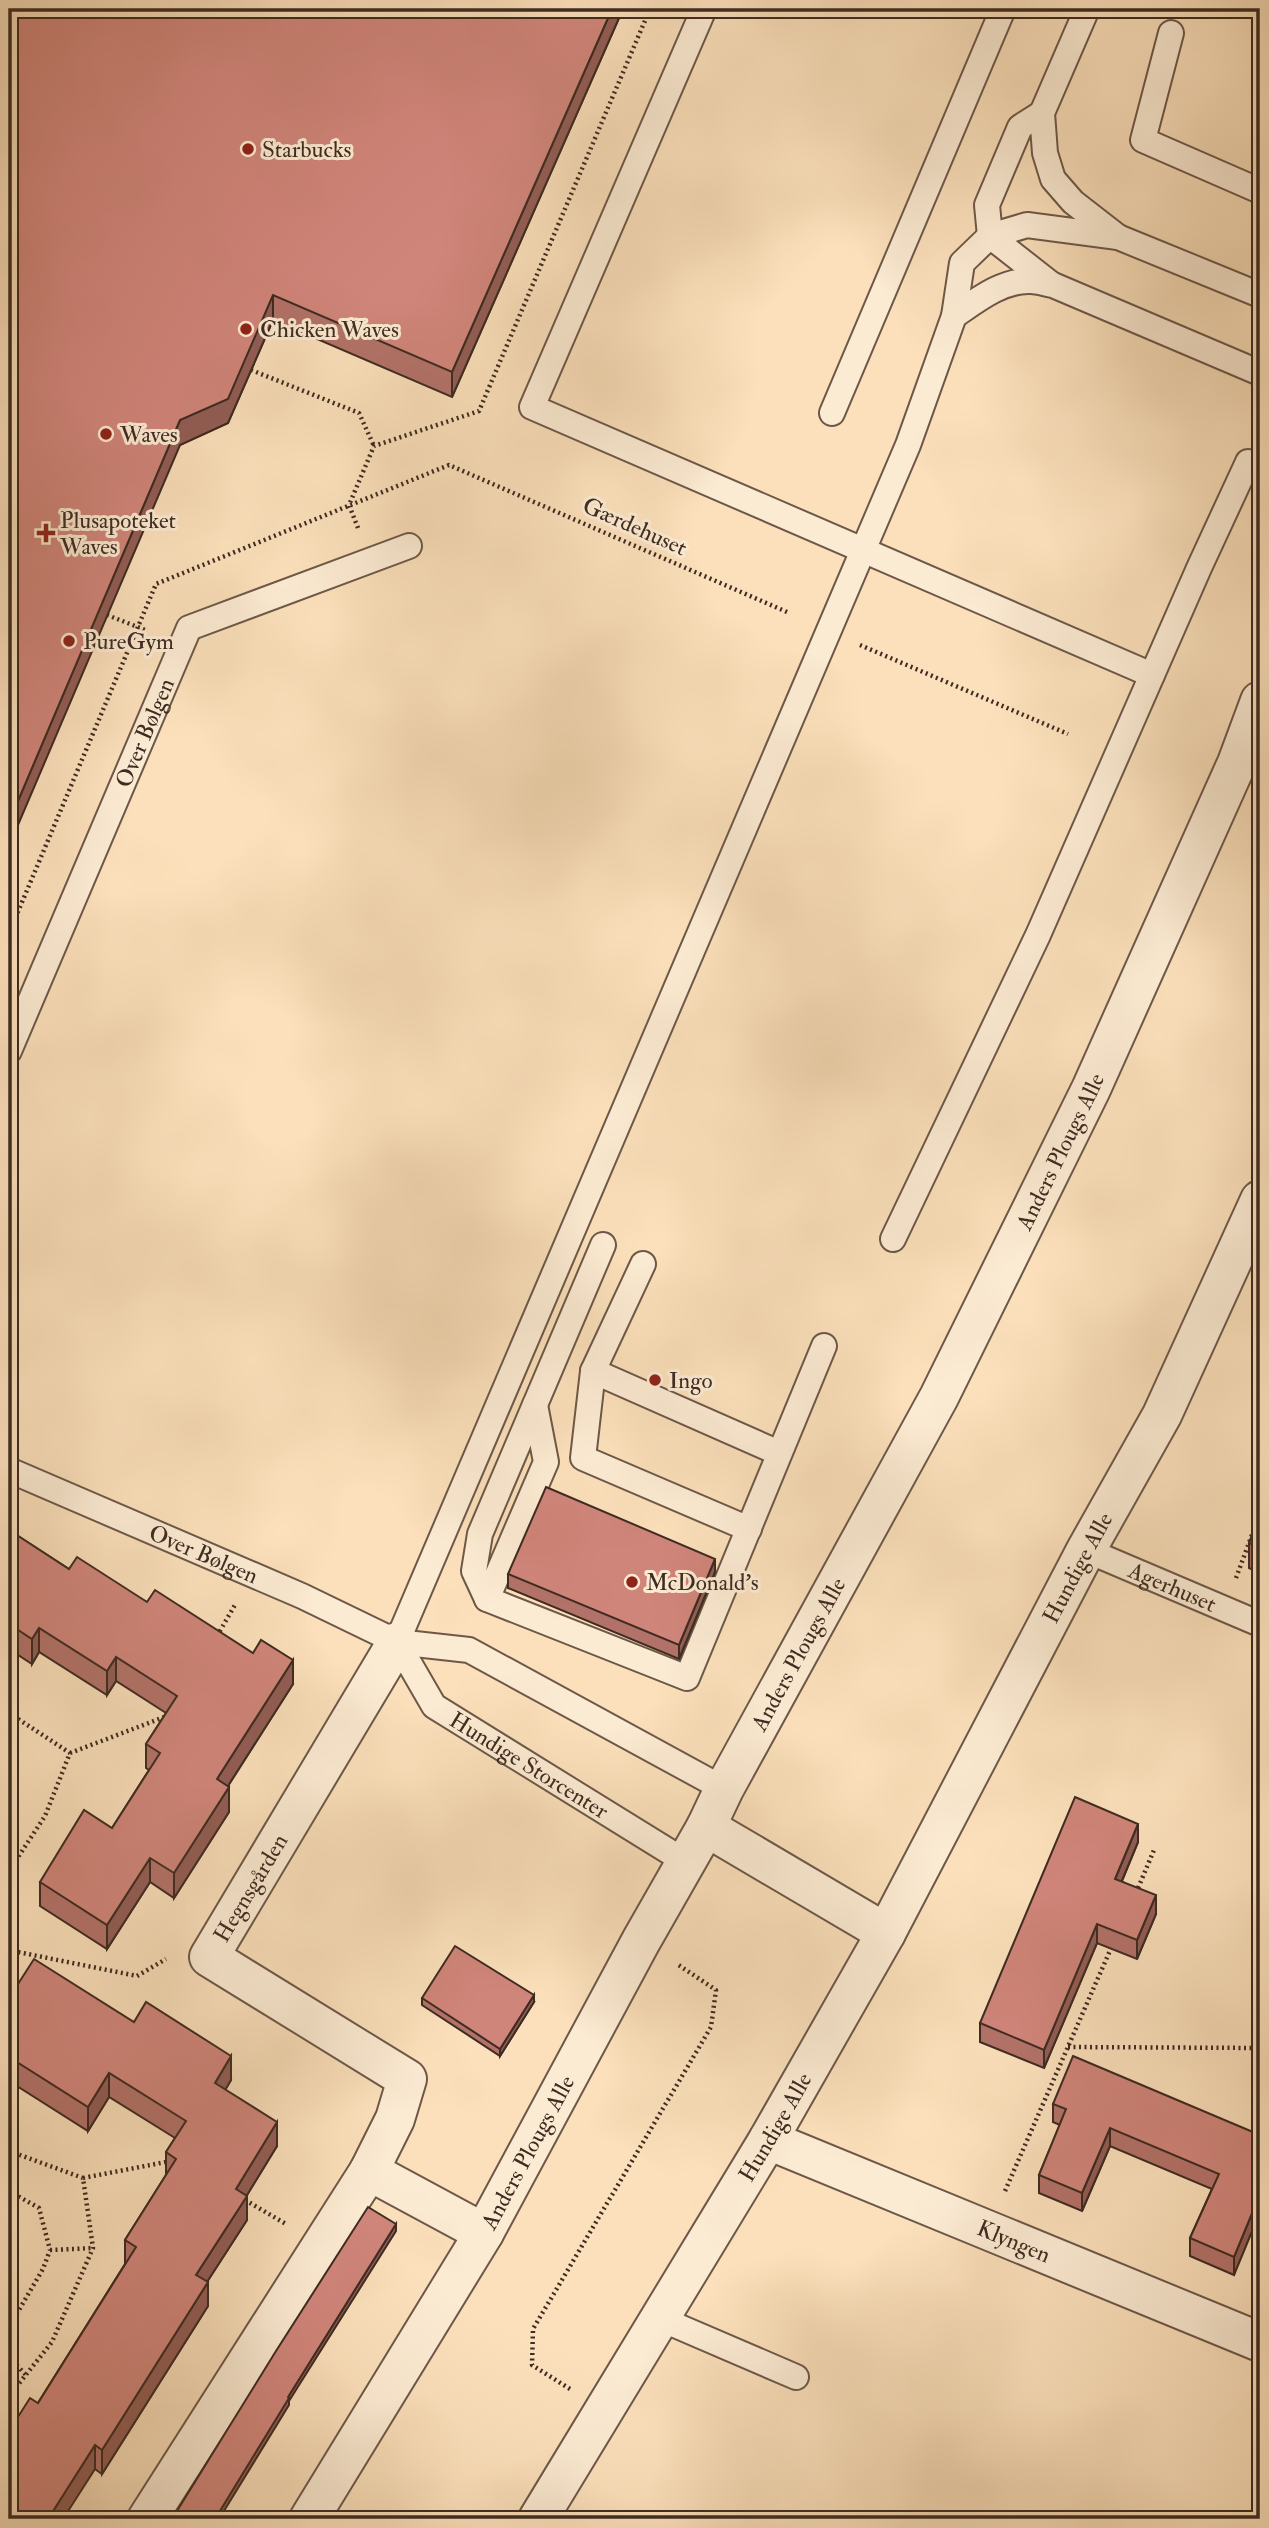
<svg xmlns="http://www.w3.org/2000/svg" width="1269" height="2528" viewBox="0 0 1269 2528" font-family="'IM FELL Double Pica',serif">
	<style>
		.lines { fill: none; stroke-linecap: round; stroke-linejoin: round }
		.service-casing { stroke: #6d5848; stroke-width: 28 }
		.minor-casing { stroke: #6d5848; stroke-width: 42 }
		.tertiary-casing { stroke: #6d5848; stroke-width: 42 }
		.path { stroke: #3e2b21; stroke-width: 4.5; stroke-dasharray: 2 3.5; stroke-linecap: butt }
		.service { stroke: #fcebd3; stroke-width: 24 }
		.minor { stroke: #fcebd3; stroke-width: 38 }
		.tertiary { stroke: #fcebd3; stroke-width: 38 }
		.wall { fill: #b37269; stroke: #3e2b21; stroke-width: 2 }
		.shaded-wall { fill: #925d55; stroke: #3e2b21; stroke-width: 2 }
		.building { fill: #d0857a; stroke: #3e2b21; stroke-width: 2 }
		.poi-dot { fill: #8f2418; stroke: #fcebd3; stroke-width: 2.5 }
		.labels { text-anchor: middle; stroke-width: 6; stroke-linejoin: round; paint-order: stroke }
		.poi-label { font-size: 23px; fill: #3e2b21; stroke: #fcebd3; text-anchor: start }
		.street-label { font-size: 23px; fill: #3e2b21; stroke: #fcebd3 }
	</style>
	<rect width="100%" height="100%" fill="#fbe0bb"/>
	<filter id="stains"><feTurbulence type="fractalNoise" baseFrequency=".00286" numOctaves="4"/><feColorMatrix values="0 0 0 0 .2 0 0 0 0 .09 0 0 0 0 .02 0 0 0 .5 -.17"/></filter>
	<radialGradient id="worn" r=".72"><stop offset=".6" stop-color="#630" stop-opacity="0"/><stop offset="1" stop-color="#630" stop-opacity=".3"/></radialGradient>
	<g class="lines">
		<g class="service-casing">
			<g id="service">
				<path d="M704 9 532 407 1152 675"/>
				<path d="M1087 9 1042 113 1045 153 1053 179 1073 202 1118 237"/>
				<path d="M1171 33 1143 140 1260 191"/>
				<path d="M1042 113 1020 127 987 205 990 236 1051 284"/>
				<path d="M954 316C976 301 1002 280 1030 281 1038 281 1046 284 1053 285L1260 373"/>
				<path d="M832 413 1003 9"/>
				<path id="s1" d="M9 1051 189 628 409 546"/>
				<path d="M893 1239 1038 935 1199 568 1248 462"/>
				<path d="M603 1245 480 1534 474 1571 487 1599 687 1678 824 1346"/>
				<path d="M643 1264 593 1371 779 1453"/>
				<path d="M593 1371 583 1458 749 1529"/>
				<path id="s2" d="M9 1470 302 1596 397 1642 469 1650 724 1789"/>
				<path id="s3" d="M1086 1550 1260 1624"/>
				<path d="M487 1599 546 1462 535 1405"/>
				<path d="M397 1642 908 445 954 316 962 263 990 236 1027 225 1118 237 1260 295"/>
				<path id="s4" d="M397 1642 434 1706 686 1862"/>
				<path d="M661 2319 796 2377"/>
			</g>
		</g>
		<g class="minor-casing">
			<g id="minor">
				<path d="M706 1827 886 1933"/>
				<path id="s5" d="M768 2140 1260 2342"/>
				<path id="s6" d="M369 2171 395 2119 407 2079 209 1957 397 1642"/>
				<path d="M147 2519 369 2171 484 2233"/>
				<path id="s7" d="M538 2519 768 2140 886 1933 1086 1550 1162 1415 1260 1200"/>
			</g>
		</g>
		<g class="tertiary-casing">
			<g id="tertiary">
				<path id="s8" d="M309 2519 484 2233 641 1941 706 1827 724 1789 939 1397 1091 1089 1237 763 1260 701"/>
			</g>
		</g>
		<path class="path" d="M251 370 359 413 374 446
			M358 528 349 505 374 446 479 411 650 9
			M107 615 148 631
			M860 645 1068 734
			M9 933 156 584 449 465 787 612
			M1236 1578 1260 1513
			M217 1636 235 1605
			M9 1713 70 1753 45 1816 9 1871
			M70 1753 167 1716
			M1136 1893 1154 1850
			M9 1904 13 1951 9 1958
			M13 1951 137 1976 166 1959
			M1068 2047 1260 2048
			M9 2151 83 2178 93 2248 52 2342 9 2396
			M83 2178 171 2161
			M9 2191 39 2208 50 2250 43 2269 9 2327
			M1005 2191 1112 1946
			M245 2200 286 2224
			M50 2250 93 2248
			M9 2357 26 2375
			M570 2389 532 2365 533 2329 711 2027 716 1990 677 1964"/>
		<use href="#service" class="service"/>
		<use href="#minor" class="minor"/>
		<use href="#tertiary" class="tertiary"/>
	</g>
	<path class="wall" d="M9 9H623L452 397 273 320 228 423 180 445Z
		M1260 1516V1573L1249 1568V1543Z
		M9 1530 69 1569 147 1602 293 1684 228 1786 229 1812 174 1898 150 1882 107 1949 40 1906V1882L112 1828 149 1770 146 1768V1744L166 1713 116 1681 107 1695 39 1652 32 1664 9 1649Z
		M715 1572 679 1659 508 1588V1574Z
		M1138 1842 1122 1881 1156 1914 1137 1959 1097 1943 1044 2068 980 2042V2023Z
		M9 1998 134 2022 231 2080 225 2090 277 2146 247 2195V2220L207 2282 208 2306 102 2474 95 2469 38 2403 125 2264V2240L166 2175V2152L175 2138 109 2097 88 2131 9 2081Z
		M422 1998 534 2002 500 2056 422 2005Z
		M1053 2104 1260 2135 1234 2275 1190 2256V2238L1212 2189 1110 2146 1082 2211 1039 2193V2175L1060 2125 1053 2122Z"/>
	<path class="shaded-wall" d="M612 9H623L452 397V372Z
		M273 295V320L228 423 180 445 9 846V822L180 420Z
		M715 1559V1572L679 1659V1645Z
		M39 1628V1652L32 1664V1639Z
		M116 1657V1681L107 1695V1671Z
		M293 1660V1684L217 1803V1779Z
		M229 1787V1812L174 1898V1873Z
		M1138 1824V1842L1115 1897V1879Z
		M150 1858V1882L107 1949V1925Z
		M1156 1895V1914L1137 1959V1940Z
		M1097 1924V1943L1044 2068V2050Z
		M534 1995V2002L500 2056V2049Z
		M231 2056V2080L215 2107V2083Z
		M109 2073V2097L88 2131V2107Z
		M277 2122V2146L236 2213V2189Z
		M1110 2128V2146L1082 2211V2193Z
		M1260 2194V2212L1234 2275V2257Z
		M247 2196V2220L196 2299V2275Z
		M396 2224V2231L289 2401V2405L219 2519H215L288 2397Z
		M208 2282V2306L102 2474V2450Z
		M95 2445V2469L63 2519H48Z"/>
	<path class="building" d="M9 9H612L452 372 273 295 228 399 180 420 9 822Z
		M546 1487 715 1559 679 1645 508 1574Z
		M1260 1516V1548L1249 1543Z
		M9 1530 69 1569 77 1557 147 1602 155 1590 253 1653 261 1640 293 1660 217 1779 229 1787 174 1873 150 1858 107 1925 40 1882 84 1810 112 1828 160 1753 146 1744 177 1696 116 1657 107 1671 39 1628 32 1639 9 1624Z
		M1075 1797 1138 1824 1115 1879 1156 1895 1137 1940 1097 1924 1044 2050 980 2023Z
		M455 1946 534 1995 500 2049 422 1998Z
		M34 1959 134 2022 146 2002 231 2056 215 2083 277 2122 236 2189 247 2196 196 2275 208 2282 102 2450 95 2445 48 2519H9V2431L30 2398 38 2403 136 2247 125 2240 176 2159 166 2152 186 2121 109 2073 88 2107 9 2057V1998Z
		M1073 2056 1260 2135V2194L1234 2257 1190 2238 1219 2174 1110 2128 1082 2193 1039 2175 1066 2109 1053 2104Z
		M368 2207 396 2224 288 2397 289 2398 215 2519H172L276 2351Z"/>
	<g class="poi-dot">
		<circle cx="248" cy="149" r="7"/>
		<circle cx="246" cy="329" r="7"/>
		<circle cx="106" cy="434" r="7"/>
		<path d="M42.5 522.5h7v7h7v7h-7v7h-7v-7h-7v-7h7z"/>
		<circle cx="69" cy="641" r="7"/>
		<circle cx="655" cy="1380" r="7"/>
		<circle cx="632" cy="1582" r="7"/>
	</g>
	<g class="labels">
		<g class="poi-label">
			<text x="262" y="157">Starbucks</text>
			<text x="260" y="337">Chicken Waves</text>
			<text x="120" y="442">Waves</text>
			<text x="60" y="528">Plusapoteket<tspan x="60" dy="26">Waves</tspan></text>
			<text x="83" y="649">PureGym</text>
			<text x="669" y="1388">Ingo</text>
			<text x="646" y="1590">McDonald's</text>
		</g>
		<g class="street-label">
			<text transform="translate(635 526) rotate(24)" y="8">Gærdehuset</text>
			<text dy="8" stroke="none"><textPath href="#s1" startOffset="346">Over Bølgen</textPath></text>
			<text dy="8" stroke="none"><textPath href="#s8" startOffset="1561">Anders Plougs Alle</textPath></text>
			<text dy="8" stroke="none"><textPath href="#s2" startOffset="212">Over Bølgen</textPath></text>
			<text dy="8" stroke="none"><textPath href="#s7" startOffset="1094">Hundige Alle</textPath></text>
			<text dy="8" stroke="none"><textPath href="#s3" startOffset="94">Agerhuset</textPath></text>
			<text dy="8" stroke="none"><textPath href="#s8" startOffset="994">Anders Plougs Alle</textPath></text>
			<text dy="8" stroke="none"><textPath href="#s4" startOffset="186">Hundige Storcenter</textPath></text>
			<text dy="8" stroke="none"><textPath href="#s6" startOffset="413">Hegnsgården</textPath></text>
			<text dy="8" stroke="none"><textPath href="#s7" startOffset="458">Hundige Alle</textPath></text>
			<text dy="8" stroke="none"><textPath href="#s8" startOffset="427">Anders Plougs Alle</textPath></text>
			<text dy="8" stroke="none"><textPath href="#s5" startOffset="266">Klyngen</textPath></text>
		</g>
	</g>
	<rect width="1269" height="2528" fill="none" stroke="#fbe0bb" stroke-width="35"/>
	<rect x="10" y="10" width="1248" height="2507" fill="none" stroke="#3e2b21" stroke-width="3.5"/>
	<rect x="18" y="18" width="1234" height="2493" fill="none" stroke="#3e2b21" stroke-width="2"/>
	<rect width="100%" height="100%" filter="url(#stains)"/>
	<rect width="100%" height="100%" fill="url(#worn)"/>
</svg>
